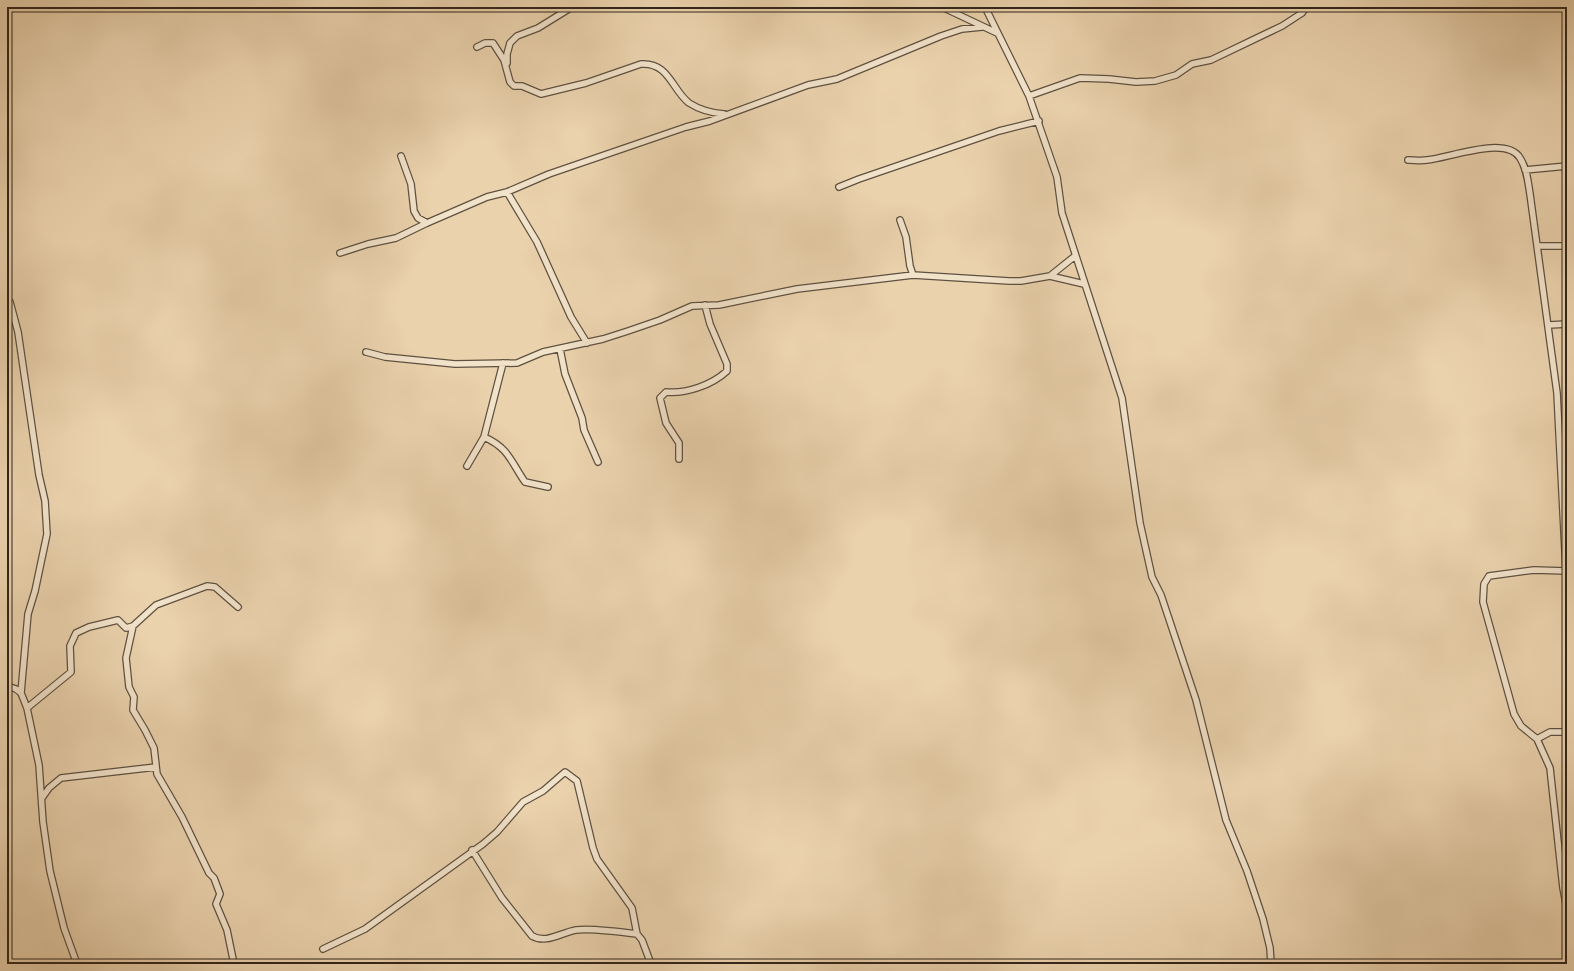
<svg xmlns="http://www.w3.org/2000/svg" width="1574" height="971" viewBox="0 0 1574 971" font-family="'IM FELL DW Pica',serif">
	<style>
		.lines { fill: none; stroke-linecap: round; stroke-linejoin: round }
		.street-casing { stroke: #5f5140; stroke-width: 8 }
		.street { stroke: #f1e2ca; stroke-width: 5.5 }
	</style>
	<rect width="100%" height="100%" fill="#ead2ad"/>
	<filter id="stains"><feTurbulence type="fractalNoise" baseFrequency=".005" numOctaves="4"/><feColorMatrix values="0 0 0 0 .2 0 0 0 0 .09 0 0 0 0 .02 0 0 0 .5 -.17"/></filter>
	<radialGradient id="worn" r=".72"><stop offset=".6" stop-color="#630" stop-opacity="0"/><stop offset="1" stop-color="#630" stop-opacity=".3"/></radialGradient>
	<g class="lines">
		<g class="street-casing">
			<path id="street" d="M942 7 997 33
				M985 7 1029 96 1057 177 1062 213 1122 398 1140 523 1152 577 1161 595 1196 700 1226 820 1247 871 1263 919 1270 948 1271 964
				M477 47 485 43H493L504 60 510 82 514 86H522L541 94 586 83 641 64C669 62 672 90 689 103 700 110 712 113 724 114
				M507 63V54L510 43 517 36 538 28 572 7
				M1029 96 1080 78 1109 79 1136 82 1155 81 1176 75 1192 64 1211 60 1282 26 1302 13 1306 7
				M401 156 411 184 414 211 418 218 427 223
				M1408 160C1414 160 1421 161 1427 160 1449 158 1506 135 1520 158 1527 169 1528 182 1530 194L1557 393 1566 571
				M1525 170 1567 166
				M839 187 859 179 999 131 1039 121
				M507 192 537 242 571 317 587 343
				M900 220 906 237 910 266 913 275
				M1538 246H1567
				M340 253 368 244 396 238 427 223 487 197 507 192 549 174 686 127 710 121 808 85 837 79 941 36 962 29 982 27
				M1050 276 1075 256
				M7 302H10L18 332 39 475 45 501 47 534 35 591 28 614 21 693 27 708 39 765 43 822 50 871 64 928 77 964
				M1549 325 1567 324
				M560 349 565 374 582 418 584 430 598 462
				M366 352 385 357 455 364 517 363 543 352 603 339 628 331 660 320 692 306 719 305 797 289 913 275 1009 281H1021L1050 276 1084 284
				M484 437C509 448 511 462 525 482L548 487
				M679 459V443L666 423 660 398 666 392C686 394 712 385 727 371V364L710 324 705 305
				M467 466 484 437 503 363
				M1567 571 1534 570 1489 576 1484 584 1483 602 1514 714 1521 726 1537 739 1550 768 1563 888 1567 909
				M133 626 126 658 129 687 134 697 133 710 145 730 154 748 157 774 182 817 209 873 214 878 220 894 216 904 227 930 234 964
				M7 686 16 689 21 693
				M27 708 71 672 70 646 76 633 89 627 118 620 126 628 133 626 156 605 207 586 215 587 238 607
				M1537 739 1550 732H1567
				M42 798 49 788 61 778 156 767
				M472 850 502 898 532 936C546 944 560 933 576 930 590 928 622 932 637 934L642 940 651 964
				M323 949 365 929 483 844 497 832 523 802 543 791 565 772 577 781 593 848 597 859 632 908 637 934"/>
		</g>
		<use href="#street" class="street"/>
	</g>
	<rect width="1574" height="971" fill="none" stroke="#ead2ad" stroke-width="24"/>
	<rect x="8" y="8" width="1558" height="955" fill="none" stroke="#31261b" stroke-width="2"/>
	<rect x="12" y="12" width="1550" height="947" fill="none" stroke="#31261b"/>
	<rect width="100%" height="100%" filter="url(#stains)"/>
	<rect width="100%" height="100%" fill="url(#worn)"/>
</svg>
